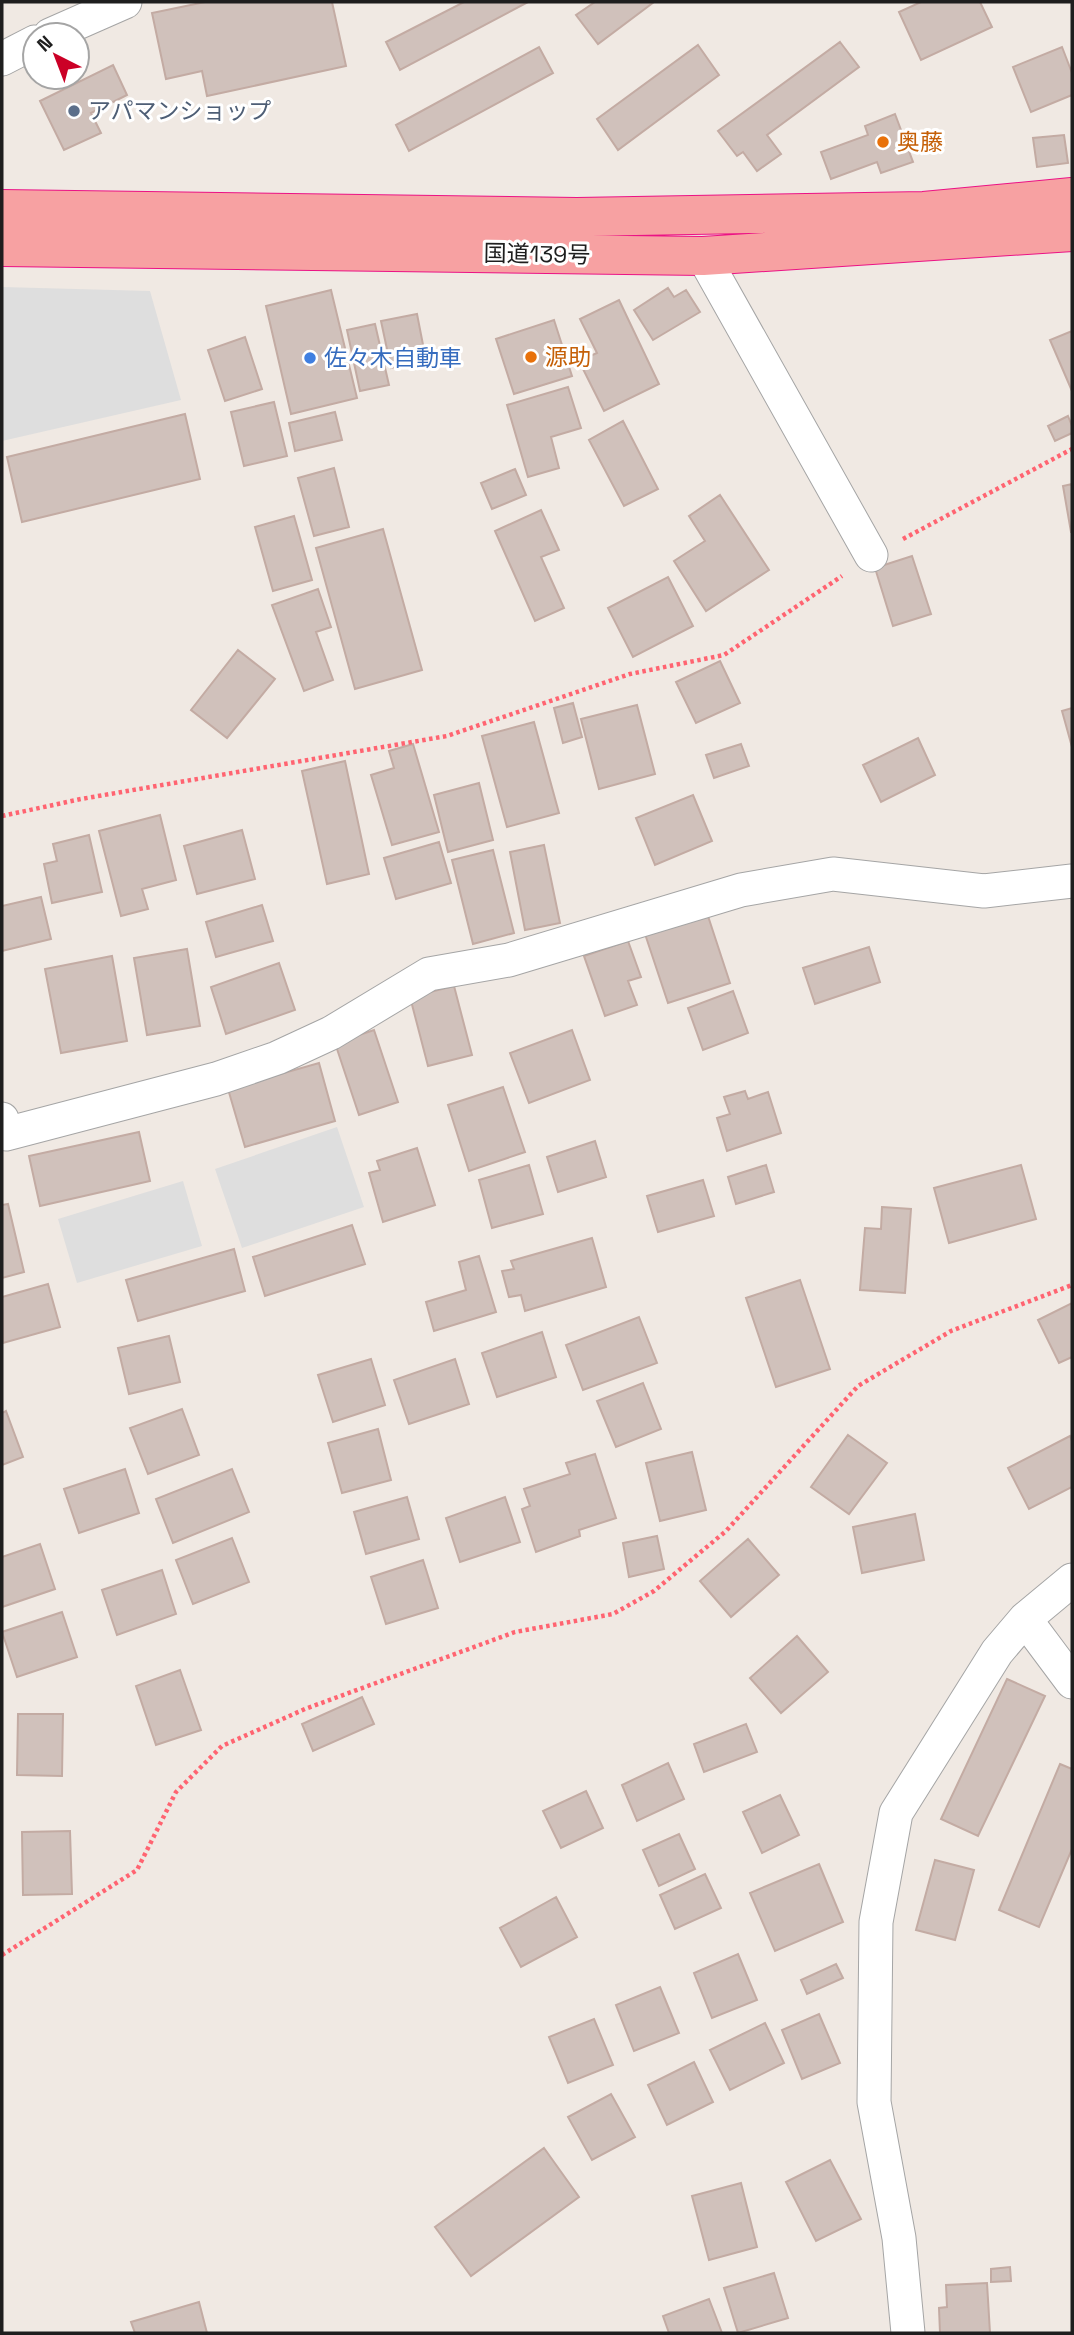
<svg xmlns="http://www.w3.org/2000/svg" width="1074" height="2335" viewBox="0 0 1074 2335" font-family="'Space Grotesk','Noto Sans JP',sans-serif">
	<style>
		.parking { fill: #dedede }
		.building { fill: #d0c1bb; stroke: #c3aba3; stroke-width: 2 }
		.lines { fill: none; stroke-linecap: round; stroke-linejoin: round }
		.minor-casing { stroke: #a5a5a5; stroke-width: 35 }
		.trunk-casing { stroke: #eb1285; stroke-width: 40 }
		.path { stroke: #ff6471; stroke-width: 4.5; stroke-dasharray: 3.5 3.5; stroke-linecap: butt }
		.minor { stroke: #fff; stroke-width: 33 }
		.trunk { stroke: #f7a1a2; stroke-width: 38 }
		.service-dot { fill: #5c6f8a; stroke: #fff; stroke-width: 2.5 }
		.food-dot { fill: #e8710a; stroke: #fff; stroke-width: 2.5 }
		.shop-dot { fill: #3f7fe0; stroke: #fff; stroke-width: 2.5 }
		.labels { text-anchor: middle; stroke-width: 6; stroke-linejoin: round; paint-order: stroke }
		.service-label { font-size: 23px; fill: #4e5e75; stroke: #fff; text-anchor: start }
		.food-label { font-size: 23px; fill: #c56008; stroke: #fff; text-anchor: start }
		.street-label { font-size: 23px; fill: #1e1e1e; stroke: #fff }
		.shop-label { font-size: 23px; fill: #366cbe; stroke: #fff; text-anchor: start }
	</style>
	<rect width="100%" height="100%" fill="#f0e9e3"/>
	<path class="parking" d="M2 287 150 291 181 400 2 441Z
		M337 1127 364 1207 242 1248 215 1169Z
		M183 1181 202 1246 77 1283 58 1219Z"/>
	<path class="building" d="M205 2H332L346 66 207 96 202 71 166 79 152 13Z
		M464 2H528L400 70 386 42Z
		M595 2H654L598 44 576 15Z
		M921 2H980L992 27 921 60 899 12Z
		M840 42 859 67 767 135 781 154 757 171 743 152 737 156 718 131Z
		M698 45 719 75 618 150 597 119Z
		M539 47 553 73 409 151 396 125Z
		M1062 47 1072 73V95L1031 112 1013 67Z
		M113 65 127 95 91 113 101 133 64 150 40 101Z
		M895 114 913 162 881 173 877 162 831 179 821 152 868 135 865 126Z
		M1064 135 1068 163 1037 167 1033 138Z
		M668 288 674 297 686 290 700 312 653 340 634 310Z
		M331 290 357 398 291 414 266 306Z
		M619 300 659 384 604 411 579 361 597 353 580 319Z
		M417 314 426 360 391 368 381 321Z
		M554 320 572 376 514 394 496 339Z
		M375 324 389 385 360 391 347 330Z
		M1072 331V391L1050 340Z
		M245 337 262 389 225 401 208 350Z
		M568 387 581 428 551 437 559 468 528 477 507 405Z
		M274 402 287 456 244 466 231 412Z
		M335 412 342 440 295 451 289 423Z
		M185 414 200 479 22 522 7 457Z
		M1068 416 1072 426V433L1055 441 1048 426Z
		M623 421 658 489 624 506 589 440Z
		M334 468 349 527 314 536 298 478Z
		M515 469 526 495 492 509 481 483Z
		M1072 484V532H1071L1063 486Z
		M720 495 769 570 706 611 674 561 705 541 689 516Z
		M541 510 559 550 541 557 564 608 535 621 495 531Z
		M294 516 312 580 273 591 255 527Z
		M383 529 422 670 355 689 316 548Z
		M912 556 931 614 893 626 875 568Z
		M668 577 693 626 633 657 608 608Z
		M318 589 331 627 316 632 333 680 304 691 272 605Z
		M238 650 275 679 227 738 191 710Z
		M720 661 740 703 696 723 676 682Z
		M573 703 582 737 563 743 554 708Z
		M637 705 655 774 599 789 581 719Z
		M1072 708V747L1062 711Z
		M534 722 559 813 507 827 482 736Z
		M918 738 935 775 881 802 863 765Z
		M413 744 439 832 392 845 371 775 394 768 389 751Z
		M741 744 749 766 714 778 706 755Z
		M345 761 369 874 327 884 302 771Z
		M479 783 493 840 448 852 434 795Z
		M693 795 712 841 655 865 636 818Z
		M160 815 176 880 142 889 148 909 121 916 99 831Z
		M242 830 255 879 197 894 184 846Z
		M89 835 102 892 52 903 44 864 57 861 53 844Z
		M439 842 451 883 396 899 384 858Z
		M544 845 560 923 525 930 510 852Z
		M493 850 514 933 473 944 452 860Z
		M41 897 51 939 2 951V906Z
		M262 905 273 941 216 957 206 922Z
		M707 913 730 983 668 1003 645 934Z
		M628 941 641 977 628 981 637 1005 605 1016 584 956Z
		M869 947 880 982 815 1004 803 968Z
		M187 949 200 1026 147 1035 134 958Z
		M112 956 127 1041 61 1053 45 969Z
		M279 963 295 1010 226 1034 211 987Z
		M454 986 472 1055 428 1066 410 997Z
		M733 991 748 1033 703 1050 688 1008Z
		M374 1030 398 1102 359 1115 335 1043Z
		M572 1030 590 1080 529 1103 510 1053Z
		M319 1063 335 1121 245 1147 228 1089Z
		M503 1087 525 1152 469 1171 448 1105Z
		M745 1091 748 1099 768 1092 781 1133 727 1151 717 1118 730 1114 724 1097Z
		M139 1132 150 1181 40 1206 29 1156Z
		M595 1141 606 1177 558 1192 547 1157Z
		M417 1148 435 1205 383 1222 369 1173 380 1170 377 1161Z
		M529 1165 543 1214 492 1228 479 1180Z
		M766 1165 774 1192 736 1204 728 1177Z
		M1021 1165 1036 1219 949 1243 934 1188Z
		M703 1180 714 1216 658 1232 647 1196Z
		M8 1204 24 1272 2 1278V1205Z
		M882 1207 911 1209 905 1293 860 1290 865 1228 881 1229Z
		M352 1225 365 1264 265 1296 253 1257Z
		M592 1238 606 1287 525 1311 521 1295 509 1297 502 1271 514 1269 511 1261Z
		M234 1249 245 1291 138 1321 126 1280Z
		M479 1256 496 1312 434 1331 426 1302 466 1290 459 1262Z
		M800 1280 830 1369 776 1387 746 1298Z
		M48 1284 60 1327 3 1343 2 1297Z
		M1072 1303V1357L1059 1363 1038 1320Z
		M639 1317 657 1363 583 1390 566 1345Z
		M542 1332 556 1377 497 1397 482 1353Z
		M169 1336 180 1382 129 1394 118 1348Z
		M371 1359 385 1405 333 1422 318 1375Z
		M455 1359 469 1404 409 1424 394 1380Z
		M643 1383 661 1429 616 1447 597 1401Z
		M182 1409 199 1455 148 1474 130 1428Z
		M6 1411 23 1457 2 1465V1413Z
		M378 1429 391 1480 342 1493 328 1443Z
		M848 1435 887 1463 849 1514 811 1487Z
		M1070 1436 1072 1441V1487L1029 1509 1008 1468Z
		M692 1452 706 1510 660 1521 646 1463Z
		M595 1454 616 1518 579 1530 580 1536 536 1552 522 1509 530 1506 524 1489 570 1474 566 1463Z
		M125 1469 139 1513 79 1533 64 1489Z
		M232 1469 249 1512 173 1543 156 1499Z
		M407 1497 419 1539 366 1554 354 1512Z
		M505 1497 520 1542 460 1562 446 1518Z
		M915 1514 924 1560 862 1573 853 1527Z
		M657 1536 664 1569 629 1577 623 1543Z
		M232 1538 249 1582 193 1604 176 1560Z
		M748 1539 779 1575 731 1617 700 1581Z
		M40 1544 55 1589 2 1607V1557Z
		M423 1560 438 1608 386 1624 371 1577Z
		M162 1570 176 1614 117 1635 102 1590Z
		M62 1612 77 1657 17 1677 2 1632Z
		M797 1636 828 1672 781 1713 750 1678Z
		M180 1670 201 1730 156 1745 136 1686Z
		M1007 1679 1045 1696 978 1836 941 1819Z
		M362 1697 374 1724 313 1751 302 1724Z
		M18 1714H63L62 1776 17 1775Z
		M746 1724 757 1752 704 1772 694 1744Z
		M668 1763 684 1799 637 1821 622 1785Z
		M1060 1764 1072 1769V1849L1039 1927 999 1910Z
		M586 1791 603 1828 561 1848 543 1811Z
		M780 1795 799 1835 762 1853 743 1812Z
		M70 1831 72 1894 23 1895 22 1832Z
		M679 1834 695 1869 659 1886 643 1850Z
		M935 1860 974 1870 955 1940 916 1930Z
		M819 1864 843 1922 775 1951 750 1893Z
		M705 1874 721 1908 675 1929 660 1895Z
		M556 1897 577 1937 521 1967 500 1928Z
		M738 1954 757 2000 712 2018 694 1973Z
		M836 1964 843 1978 807 1994 801 1980Z
		M660 1987 679 2033 634 2051 616 2005Z
		M819 2014 840 2063 802 2079 782 2030Z
		M594 2019 613 2065 568 2083 549 2037Z
		M765 2023 784 2063 730 2090 710 2050Z
		M694 2062 713 2102 667 2125 648 2085Z
		M611 2094 635 2137 592 2160 568 2117Z
		M544 2148 579 2197 471 2276 435 2227Z
		M830 2160 861 2219 816 2241 786 2182Z
		M741 2183 757 2247 709 2260 692 2196Z
		M1010 2267 1011 2281 991 2282V2269Z
		M774 2273 788 2318 738 2333 724 2288Z
		M987 2283 990 2333H940L939 2308 947 2307 946 2285Z
		M709 2299 722 2333H669L663 2316Z
		M199 2302 207 2333H135L131 2322Z"/>
	<g class="lines">
		<g class="minor-casing">
			<path id="minor" d="M50 35 125 2
				M2 59 35 42
				M703 256 871 555
				M2 1119 6 1134 216 1079 277 1058 331 1033 429 974 509 960 741 890 833 874 984 891 1072 881
				M1025 1619 1072 1682
				M908 2333 899 2238 874 2102 876 1922 896 1813 997 1652 1025 1619 1072 1580"/>
		</g>
		<g class="trunk-casing">
			<path id="trunk" d="M2 209 577 217 924 211 1072 197
				M2 247 703 256 1072 232"/>
		</g>
		<path class="path" d="M903 539 1072 449
			M2 816 81 799 447 736 630 674 724 655 842 576
			M2 1955 137 1870 176 1792 222 1746 305 1709 515 1632 613 1614 654 1591 726 1531 858 1386 951 1331 1072 1285"/>
		<use href="#minor" class="minor"/>
		<use href="#trunk" class="trunk"/>
	</g>
	<circle class="service-dot" cx="74" cy="111" r="7"/>
	<g class="food-dot">
		<circle cx="883" cy="142" r="7"/>
		<circle cx="531" cy="357" r="7"/>
	</g>
	<circle class="shop-dot" cx="310" cy="358" r="7"/>
	<g class="labels">
		<g class="service-label">
			<text x="88" y="119">アパマンショップ</text>
		</g>
		<g class="food-label">
			<text x="897" y="150">奥藤</text>
			<text x="545" y="365">源助</text>
		</g>
		<g class="street-label">
			<text transform="translate(537 254) rotate(1)" y="8">国道139号</text>
		</g>
		<g class="shop-label">
			<text x="324" y="366">佐々木自動車</text>
		</g>
	</g>
	<rect width="1074" height="2335" fill="none" stroke="#1e1e1e" stroke-width="7"/>
	<g transform="translate(56 56) rotate(318)"><circle r="33" fill="#ffffff" stroke="#a5a5a5" stroke-width="2"/>
	<path d="M0-5L12 26L0 18L-12 26Z" fill="#cb0026"/>
	<text y="-10" font-size="19" font-weight="bold" text-anchor="middle" fill="#1e1e1e">N</text>
	</g>
</svg>
